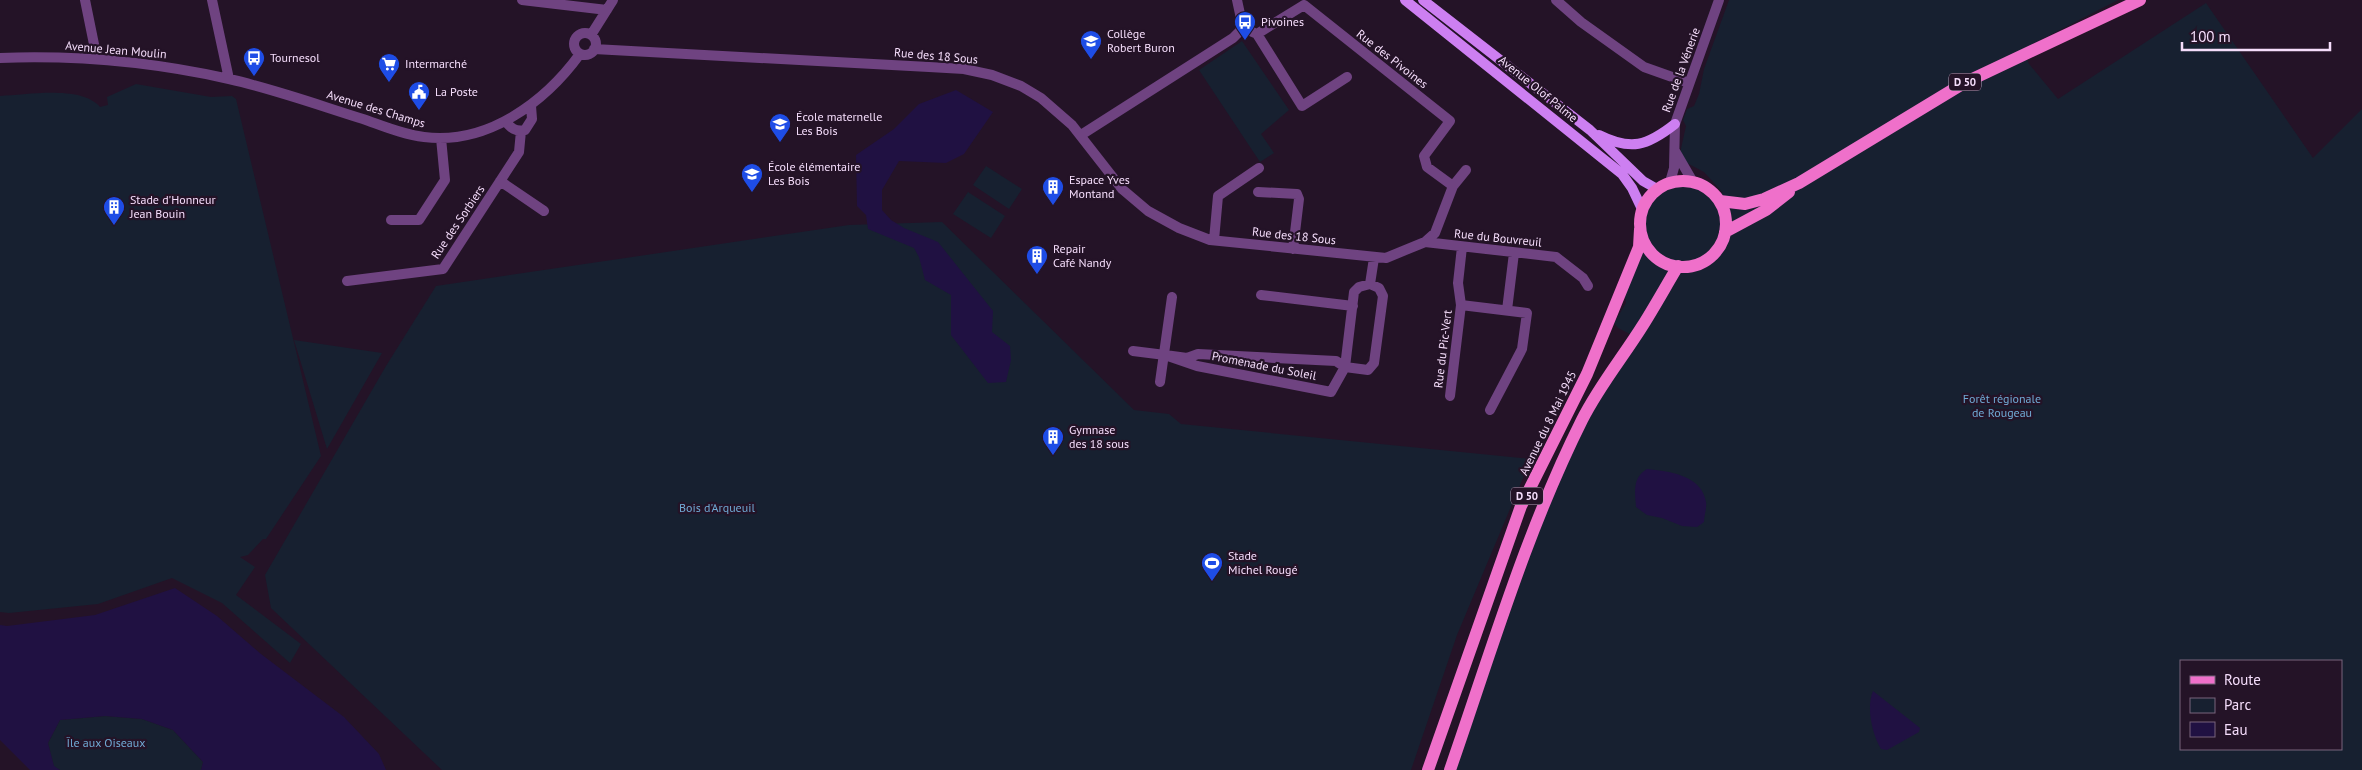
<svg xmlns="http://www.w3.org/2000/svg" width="2362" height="770" viewBox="0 0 2362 770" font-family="'PT Sans',sans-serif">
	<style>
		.green { fill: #172030; fill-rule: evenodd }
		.water { fill: #201142 }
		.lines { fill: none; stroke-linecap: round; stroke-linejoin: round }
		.street { stroke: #6f4381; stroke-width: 10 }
		.secondary { stroke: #cd7ff1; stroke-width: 10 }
		.primary { stroke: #ef70ca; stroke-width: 12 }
		.labels { text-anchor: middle; stroke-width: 4.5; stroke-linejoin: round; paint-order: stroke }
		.shield { fill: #241327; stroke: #b6a0bb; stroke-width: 1 }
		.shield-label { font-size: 11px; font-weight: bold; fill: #f5ddfb }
		.poi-label { font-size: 12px; fill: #f5ddfb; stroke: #241327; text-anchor: start }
		.street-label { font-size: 12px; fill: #f5ddfb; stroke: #241327 }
		.park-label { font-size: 12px; fill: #70aad4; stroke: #241327 }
	</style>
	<rect width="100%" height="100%" fill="#241327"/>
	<path class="green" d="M1729 0H2118L2023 49 2029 64 2058 99 2206 3 2313 158 2362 109V770H1454L1549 502 1588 419 1638 338 1618 328 1614 323 1626 303 1624 290 1641 258 1640 229 1646 210 1653 198 1659 192 1678 184 1692 185 1710 195 1723 193 1704 172 1685 162 1680 153 1686 126 1683 120 1687 109 1694 106 1699 94 1704 69ZM2181 661H2341V749H2181Z
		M1242 41 1289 110 1261 134 1274 153 1260 162 1199 70Z
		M136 84 211 97 232 96 236 99 321 456 266 539H263L248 555 240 557 255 567 236 595 301 644 290 663 222 603 172 578 98 604 9 613 0 612V96C27 95 81 85 100 107L108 105 107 97Z
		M986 166 1022 189 1009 209 973 185Z
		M968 192 1005 216 991 238 953 214Z
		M942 222 1134 410 1169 414 1181 424 1531 459 1457 635 1411 770H442L271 608 265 575 386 366 436 286 849 225Z
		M294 340 382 353 327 449Z
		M105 716 142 719 173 730 203 762 201 770H60L54 767 48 743 60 720Z"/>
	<path class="water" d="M956 90 993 112 964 154 946 163 899 161 882 190V210L891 220 904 228 938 242 993 311 992 332 1010 346 1011 360 1006 382 988 383 951 335V295L925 280 919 257 914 248 868 229 866 215 857 206 856 155 894 129 919 104Z
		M1647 469C1668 471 1702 475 1706 502 1707 508 1704 516 1704 522L1697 527 1682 526 1662 518 1647 515 1636 507C1635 492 1632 478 1647 469Z
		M175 588 217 616 261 654 344 717 379 754 386 770H201L203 762 173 730 142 719 105 716 60 720 48 743 54 766 60 770H30L0 740V625L7 626 95 615Z
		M1873 691 1920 728 1919 732 1887 750 1881 749C1872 734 1866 707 1873 691Z"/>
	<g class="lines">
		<path class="street" d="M85 0 97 59
			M212 0 229 79
			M522 0 607 10
			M1556 0 1581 22 1644 67 1689 83
			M1243 28 1257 34 1304 5 1450 121 1424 156 1427 167 1453 186
			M574 44a11 11 0 1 1 22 0a11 11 0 1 1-22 0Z
			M1257 34 1302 106 1347 77
			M591 35 613 0
			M594 49 929 67 964 69 992 75 1021 86 1041 98 1072 125 1122 189 1148 211 1179 228 1210 240 1386 258 1425 242 1435 233 1453 186 1466 170
			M0 58C78 55 153 62 229 79 274 89 318 105 363 119 383 126 404 135 424 137 488 145 545 102 580 54
			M505 121C511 128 515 132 525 130L532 119 531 106
			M1081 135 1233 38 1243 28 1237 0
			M1675 151 1693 182
			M500 181 544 211
			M1670 182 1674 168 1675 124 1719 0
			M1258 192 1297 194 1299 199 1293 249
			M391 220H419L445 180 441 138
			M1214 240 1218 196 1259 168
			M1425 242 1556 257 1583 278 1588 286
			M1462 247 1458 283 1461 305 1527 313 1522 349 1490 410
			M347 281 443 269 519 152 521 131
			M1370 284 1379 288 1383 296 1374 363 1368 370 1345 367 1354 292 1359 287Z
			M1370 284 1374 258
			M1261 295 1353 306
			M1507 310 1514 253
			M1133 351 1165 355
			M1198 354 1336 361 1345 367 1331 392 1197 366 1165 355 1187 358Z
			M1160 382 1172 297
			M1450 396 1461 305"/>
		<path class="secondary" d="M1405 0 1622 174 1632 188 1642 209
			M1423 0 1590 130 1643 181 1657 189
			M1599 135C1631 151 1647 146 1675 124"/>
		<path class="primary" d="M1640 224a43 43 0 1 1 86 0a43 43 0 1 1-86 0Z
			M1720 201 1745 204 1764 199 1799 183 1964 83 2140 0
			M1725 232 1766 210 1789 192
			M1428 770 1521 506 1587 374 1639 247 1640 229
			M1450 770C1491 652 1526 532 1582 420 1599 386 1623 357 1643 325 1655 306 1666 286 1678 266"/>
	</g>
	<defs>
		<g id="bus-pin" transform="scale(1.125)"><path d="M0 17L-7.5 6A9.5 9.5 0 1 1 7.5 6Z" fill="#1e4de6" stroke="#241327"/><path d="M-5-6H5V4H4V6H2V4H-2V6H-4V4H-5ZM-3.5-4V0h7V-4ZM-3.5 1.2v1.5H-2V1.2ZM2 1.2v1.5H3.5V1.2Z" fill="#fff"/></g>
		<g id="school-pin" transform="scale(1.125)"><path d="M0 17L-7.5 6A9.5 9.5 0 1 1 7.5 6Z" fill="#1e4de6" stroke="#241327"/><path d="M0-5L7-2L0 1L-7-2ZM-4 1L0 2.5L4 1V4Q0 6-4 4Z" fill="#fff"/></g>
		<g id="supermarket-pin" transform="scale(1.125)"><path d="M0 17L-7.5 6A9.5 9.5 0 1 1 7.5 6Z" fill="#1e4de6" stroke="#241327"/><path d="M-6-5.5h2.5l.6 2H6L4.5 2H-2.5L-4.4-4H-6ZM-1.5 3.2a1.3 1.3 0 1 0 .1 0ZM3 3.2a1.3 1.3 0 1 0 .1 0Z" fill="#fff"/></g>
		<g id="civic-pin" transform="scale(1.125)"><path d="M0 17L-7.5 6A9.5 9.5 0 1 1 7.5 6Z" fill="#1e4de6" stroke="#241327"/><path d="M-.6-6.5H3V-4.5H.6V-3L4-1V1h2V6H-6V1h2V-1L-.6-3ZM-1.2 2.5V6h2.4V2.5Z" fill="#fff"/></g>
		<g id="building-pin" transform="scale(1.125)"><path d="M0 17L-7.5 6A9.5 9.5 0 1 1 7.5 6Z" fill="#1e4de6" stroke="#241327"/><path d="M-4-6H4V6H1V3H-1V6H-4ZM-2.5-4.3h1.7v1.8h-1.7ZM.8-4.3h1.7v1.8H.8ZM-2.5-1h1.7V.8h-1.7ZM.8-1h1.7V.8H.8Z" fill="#fff"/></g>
		<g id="stadium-pin" transform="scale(1.125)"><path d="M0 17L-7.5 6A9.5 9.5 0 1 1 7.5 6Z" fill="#1e4de6" stroke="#241327"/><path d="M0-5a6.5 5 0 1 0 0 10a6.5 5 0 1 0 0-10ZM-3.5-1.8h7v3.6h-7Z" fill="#fff"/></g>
	</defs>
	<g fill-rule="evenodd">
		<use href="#bus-pin" x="1245" y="22"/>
		<use href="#school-pin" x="1091" y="41"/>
		<use href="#bus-pin" x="254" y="58"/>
		<use href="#supermarket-pin" x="389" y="64"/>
		<use href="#civic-pin" x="419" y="92"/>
		<use href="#school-pin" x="780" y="124"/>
		<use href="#school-pin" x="752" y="174"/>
		<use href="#building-pin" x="1053" y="187"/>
		<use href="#building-pin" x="114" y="207"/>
		<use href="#building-pin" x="1037" y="256"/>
		<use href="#building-pin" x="1053" y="437"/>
		<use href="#stadium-pin" x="1212" y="563"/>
	</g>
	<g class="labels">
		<g class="shield">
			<rect x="1949" y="73.5" width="32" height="17" rx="4"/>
			<rect x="1511" y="487.5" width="32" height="17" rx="4"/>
		</g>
		<g class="shield-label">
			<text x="1965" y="86">D 50</text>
			<text x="1527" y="500">D 50</text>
		</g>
		<g class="poi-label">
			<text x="1261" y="26">Pivoines</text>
			<text x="1107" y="38">Collège<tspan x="1107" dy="14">Robert Buron</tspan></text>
			<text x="270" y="62">Tournesol</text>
			<text x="405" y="68">Intermarché</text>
			<text x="435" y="96">La Poste</text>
			<text x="796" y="121">École maternelle<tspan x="796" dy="14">Les Bois</tspan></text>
			<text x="768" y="171">École élémentaire<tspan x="768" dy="14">Les Bois</tspan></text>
			<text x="1069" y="184">Espace Yves<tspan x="1069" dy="14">Montand</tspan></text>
			<text x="130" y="204">Stade d'Honneur<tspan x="130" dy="14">Jean Bouin</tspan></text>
			<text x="1053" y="253">Repair<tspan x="1053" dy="14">Café Nandy</tspan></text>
			<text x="1069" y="434">Gymnase<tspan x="1069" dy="14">des 18 sous</tspan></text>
			<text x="1228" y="560">Stade<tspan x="1228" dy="14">Michel Rougé</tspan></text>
		</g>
		<g class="street-label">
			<text transform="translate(116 50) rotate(5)" y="4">Avenue Jean Moulin</text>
			<text transform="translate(936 56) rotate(5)" y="4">Rue des 18 Sous</text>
			<text transform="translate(1392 59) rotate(38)" y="4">Rue des Pivoines</text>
			<text transform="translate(1681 70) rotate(-70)" y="4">Rue de la Vénerie</text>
			<text transform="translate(1538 89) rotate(39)" y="4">Avenue Olof Palme</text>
			<text transform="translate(376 109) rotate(17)" y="4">Avenue des Champs</text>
			<text transform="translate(458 222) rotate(-56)" y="4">Rue des Sorbiers</text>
			<text transform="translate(1294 236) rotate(6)" y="4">Rue des 18 Sous</text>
			<text transform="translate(1498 238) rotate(6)" y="4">Rue du Bouvreuil</text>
			<text transform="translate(1443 349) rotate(-83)" y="4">Rue du Pic-Vert</text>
			<text transform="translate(1264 366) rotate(11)" y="4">Promenade du Soleil</text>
			<text transform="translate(1548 423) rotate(-64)" y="4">Avenue du 8 Mai 1945</text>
		</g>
		<g class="park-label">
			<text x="2002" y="403">Forêt régionale<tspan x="2002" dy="14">de Rougeau</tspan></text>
			<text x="717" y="512">Bois d'Arqueuil</text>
			<text x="106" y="747">Île aux Oiseaux</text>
		</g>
	</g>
	<rect x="2180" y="660" width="162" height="90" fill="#241327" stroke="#78647c"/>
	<rect x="2190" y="676" width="25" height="8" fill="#ef70ca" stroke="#78647c"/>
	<text x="2224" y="685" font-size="15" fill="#f5ddfb">Route</text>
	<rect x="2190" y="698" width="25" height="15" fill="#172030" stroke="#78647c"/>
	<text x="2224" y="710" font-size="15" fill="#f5ddfb">Parc</text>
	<rect x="2190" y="722" width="25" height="15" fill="#201142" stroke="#78647c"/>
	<text x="2224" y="735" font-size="15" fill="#f5ddfb">Eau</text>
	<path d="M2182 42v8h148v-8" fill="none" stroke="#f5ddfb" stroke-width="2.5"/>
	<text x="2190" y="42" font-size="15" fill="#f5ddfb" stroke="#241327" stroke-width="4" paint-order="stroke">100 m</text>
</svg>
